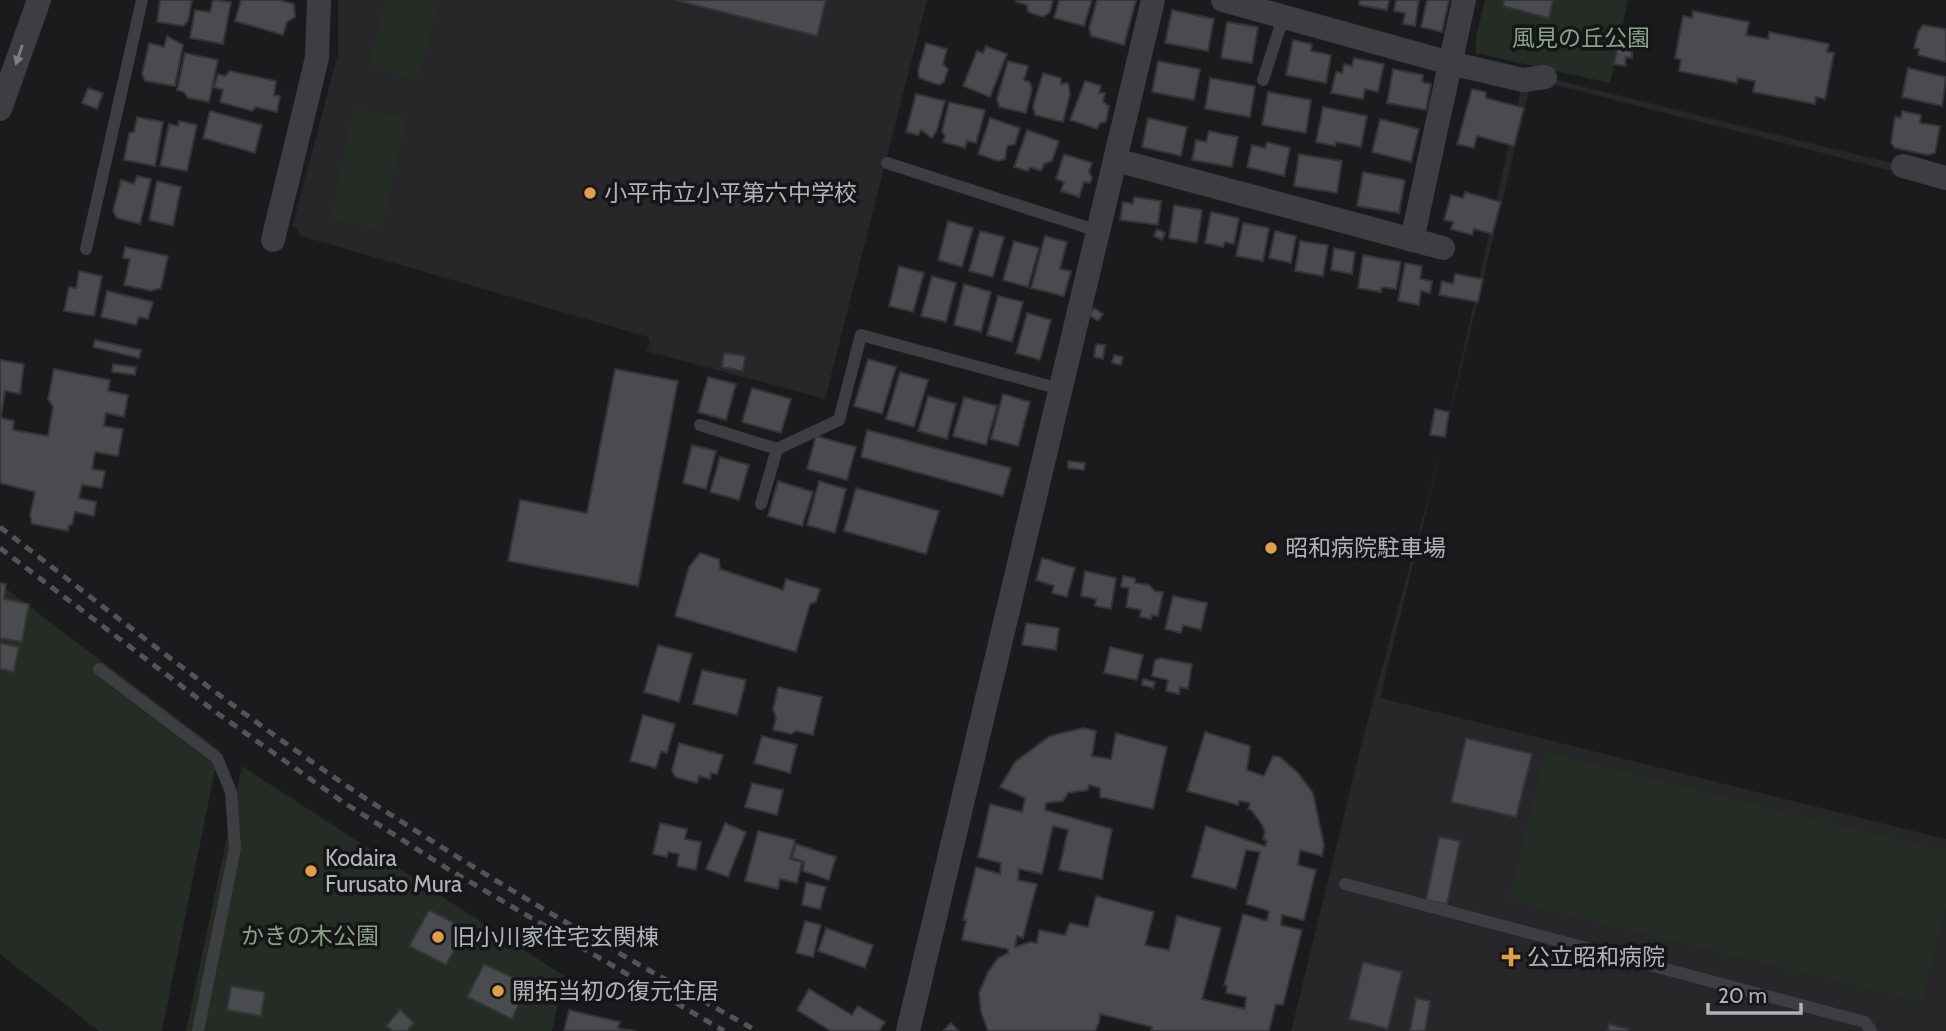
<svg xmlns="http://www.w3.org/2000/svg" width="1946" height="1031" viewBox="0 0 1946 1031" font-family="Cabin,'Noto Sans JP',sans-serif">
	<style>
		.built { fill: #27272a }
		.green { fill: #252c25 }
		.building { fill: #4a4b4f; stroke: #353538; stroke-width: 2 }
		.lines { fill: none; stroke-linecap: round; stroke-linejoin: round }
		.service { stroke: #3c3e41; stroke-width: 12 }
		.minor { stroke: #3c3e41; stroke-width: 24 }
		.rail { stroke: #515458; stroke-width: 5; stroke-dasharray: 9 7; stroke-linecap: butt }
		.oneway { fill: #7b7f84 }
		.poi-dot { fill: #e09f4f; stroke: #161618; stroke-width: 2.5 }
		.labels { text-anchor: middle; stroke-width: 7; stroke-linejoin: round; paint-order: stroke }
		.park-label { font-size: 23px; fill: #89a388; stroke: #161618 }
		.poi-label { font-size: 23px; fill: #afb4bb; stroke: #161618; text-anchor: start }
	</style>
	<rect width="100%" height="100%" fill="#1b1b1d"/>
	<path class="built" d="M338 0H927L825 399 646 351 650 343 648 337 301 236 293 224 338 54Z
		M1545 77 1903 166 1900 173 1532 79 1443 443 1380 698 1946 839V850L1547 751 1922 1001 1946 906V1031H1291L1361 746 1443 443 1523 80Z"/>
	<path class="green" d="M386 0H439L418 80 369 67Z
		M1485 0H1628L1610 83 1476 53V37Z
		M354 108 406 119 381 231 331 218Z
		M0 584 219 750 162 1031H99L0 954Z
		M1546 751 1946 850V906L1922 1002 1509 900Z
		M242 766 564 976 552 1031H186Z"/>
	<path class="building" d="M160 0H192L188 21 183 26 157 22Z
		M213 0 231 2 223 44 190 38 195 10 210 12Z
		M241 0H279L294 4 295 17 287 22 283 35 235 21Z
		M675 0H826L817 36Z
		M1017 0H1053L1050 12 1043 17 1028 12 1027 5 1016 2Z
		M1059 0H1092L1084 26 1054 18Z
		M1097 0H1136L1124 45 1091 36 1089 28Z
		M1360 0H1389L1387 10 1359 5Z
		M1396 0H1419L1415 26 1403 24 1405 13 1394 11Z
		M1427 0H1449L1442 32 1421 27Z
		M1504 0H1553L1549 18 1503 6Z
		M1172 10 1214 19 1208 51 1165 43Z
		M1693 11 1749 22 1746 35 1768 39 1769 32 1829 44 1827 52 1834 53 1825 99 1816 97 1815 104 1753 92 1755 81 1738 78 1737 83 1679 71 1681 60 1675 58 1683 16 1692 18Z
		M1227 22 1258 27 1252 63 1221 58Z
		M1923 25 1946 29V62L1918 55 1919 49 1914 48 1918 32Z
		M167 36 183 45 175 86 145 81 142 74 149 43 164 47Z
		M1293 40 1312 44 1311 51 1331 55 1326 83 1286 75Z
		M926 43 947 49 943 64 948 69 944 82 939 85 919 78 918 70Z
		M1618 45 1632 48V58L1626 57 1625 66 1614 64Z
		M986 46 1007 54 990 97 963 86 977 51 983 53Z
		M185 53 218 60 209 102 188 98 184 92 177 90Z
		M1354 58 1384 64 1378 92 1365 89 1363 99 1331 93 1336 72 1342 73 1344 64 1352 66Z
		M1008 61 1028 66 1024 80 1030 82 1032 89 1026 113 999 107 997 99Z
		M1158 61 1200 69 1194 100 1152 92Z
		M1908 68 1946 77 1942 106 1902 97Z
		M1393 69 1423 75 1422 82 1431 84 1426 110 1387 103Z
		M230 71 276 81 274 95 280 96 277 112 256 107 252 111 220 102 223 90 214 87 218 74 225 76Z
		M1043 73 1061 78V84L1068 83 1070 94 1063 122 1035 115 1033 106Z
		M1210 78 1255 86 1250 117 1205 109Z
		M1085 81 1101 86 1099 93H1105L1103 102 1109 106 1106 122 1100 123 1097 129 1070 120Z
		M88 88 103 93 97 109 82 103Z
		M1472 89 1486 92V98L1524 108 1514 146 1477 136 1474 148 1457 144Z
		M1268 92 1311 100 1306 133 1262 125Z
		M916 94 945 101 937 130 932 138 921 130 918 135 906 132Z
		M949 102 985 110 976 143 967 141 965 148 943 142 945 136 942 131Z
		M1323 107 1367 116 1361 147 1336 142 1335 146 1316 142Z
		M210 111 262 125 255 153 203 138Z
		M1902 111 1921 115 1920 123 1940 126 1935 153 1928 155 1895 148 1891 143 1895 117 1901 118Z
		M137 117 163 122 155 166 124 160 129 133 134 132Z
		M990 118 1020 128 1015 144 1007 146 1005 159 998 161 978 154Z
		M1148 118 1187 127 1181 156 1142 147Z
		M1380 119 1419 129 1411 162 1372 152Z
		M179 121 197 125 187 171 160 166 169 124 178 126Z
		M1027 130 1059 141 1052 161 1044 164 1041 171 1030 167 1028 171 1014 167Z
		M1209 131 1238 137 1232 167 1192 160 1196 140 1206 142Z
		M1267 142 1290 148 1284 176 1247 167 1252 145 1265 148Z
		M1064 154 1092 163 1089 172 1092 177 1090 183 1084 182 1079 197 1061 191 1064 182 1056 179Z
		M1299 154 1342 161 1337 193 1294 186Z
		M1363 172 1405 180 1399 213 1357 206Z
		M137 176 151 179 140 224 117 218 113 211 121 180 134 184Z
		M157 181 181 187 173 226 149 220Z
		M1465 192 1501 202 1492 234 1474 229 1472 235 1451 229 1453 222 1444 220 1451 195 1463 198Z
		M1134 197 1161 201 1158 225 1120 220 1123 202 1133 204Z
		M1174 205 1202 210 1197 243 1169 238Z
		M1211 212 1239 218 1234 244 1225 242 1223 247 1205 243Z
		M948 221 973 228 962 267 938 260Z
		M1243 223 1269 228 1263 261 1236 256Z
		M1157 229 1165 233 1162 240 1154 236Z
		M980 231 1004 237 993 277 969 271Z
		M1275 231 1296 236 1291 263 1269 258Z
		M1045 236 1067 242 1060 269 1071 271 1064 296 1031 288Z
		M1014 241 1039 248 1028 287 1003 280Z
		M1300 241 1328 245 1323 276 1295 271Z
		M125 247 168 256 161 288 151 291 124 285 130 259 123 258Z
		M1334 248 1355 252 1352 274 1331 270Z
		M1363 255 1401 262 1396 289 1382 287 1381 292 1358 288Z
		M1405 263 1422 266 1420 279 1432 281 1430 293 1421 291 1419 305 1398 301Z
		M899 266 924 273 913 312 889 306Z
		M79 271 102 276 94 316 64 311 69 287 76 288Z
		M1455 274 1483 279 1478 302 1439 295 1442 281 1453 284Z
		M932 276 956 283 946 322 921 316Z
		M964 284 991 292 981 332 954 325Z
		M107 291 153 302 148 319 139 317 136 325 101 317Z
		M998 296 1023 302 1012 342 987 335Z
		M1094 308 1103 314 1098 321 1089 315Z
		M1027 313 1051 320 1040 360 1016 353Z
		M95 340 141 350 139 358 93 347Z
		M1096 344 1105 345 1103 359 1094 357Z
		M724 353 745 356 743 371 722 367Z
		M1114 355 1123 357 1121 365 1112 363Z
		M868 359 896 367 882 414 854 406Z
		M0 360 24 364 20 394 5 391 1 418 14 421 13 430 48 436 53 407 48 399 54 369 110 380 108 391 128 395 124 417 106 413 104 426 123 429 118 456 95 452 92 469 105 471 102 488 82 485 79 498 96 502 94 516 75 512 72 525H69L68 531 32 524 30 515 35 492 0 483Z
		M113 364 136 367 135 375 112 372Z
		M615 369 678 381 638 586 508 561 520 500 587 513Z
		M900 372 928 380 914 427 886 419Z
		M708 377 736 384 726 420 698 412Z
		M752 388 791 399 781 433 742 422Z
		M1003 394 1030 402 1018 446 991 439Z
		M928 396 956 404 947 439 918 431Z
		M964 397 997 406 986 445 953 436Z
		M1435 409 1449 412 1445 437 1430 435Z
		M867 430 1011 468 1003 496 861 457Z
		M816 436 856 447 847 480 807 469Z
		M692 445 716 451 706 489 683 483Z
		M720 457 749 465 739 500 710 492Z
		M1068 461 1085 463 1084 470 1068 468Z
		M778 481 813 492 802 526 768 516Z
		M819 481 846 489 835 533 807 525Z
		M856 488 939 511 926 554 844 531Z
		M700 553 719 559 720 569 783 590 786 579 820 589 816 602 810 604 796 652 675 616 689 567Z
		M1042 558 1075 568 1067 597 1052 593 1054 586 1036 580Z
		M1085 571 1116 578 1111 609 1095 606 1096 599 1081 596Z
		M1123 576 1135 578V583L1149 585 1155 591 1163 592 1158 616 1152 615 1151 619 1140 617 1141 610 1126 607 1129 588 1121 587Z
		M0 583 6 584 4 599 29 604 22 642 0 638Z
		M1173 596 1207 603 1201 630 1183 625 1181 633 1165 629Z
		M1026 623 1059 628 1056 650 1022 645Z
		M0 643 19 647 14 672 0 669Z
		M658 645 692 654 679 702 644 692Z
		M1110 647 1143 655 1137 680 1104 673Z
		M1160 658 1192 664 1188 689 1180 687 1179 694 1166 691 1168 680 1152 676 1155 660Z
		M702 670 746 680 737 715 693 704Z
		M1143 679 1155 682 1153 688 1142 685Z
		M778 687 822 697 813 735 796 731 791 734 773 730 776 718 773 709Z
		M643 715 675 724 667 753 661 751 656 768 630 761Z
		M1083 728 1096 731 1092 756 1111 759 1116 733 1167 747 1153 809 1100 797V788L1089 785 1088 790 1068 793 1063 801 1046 803 1045 810 1112 829 1102 879 1059 870 1068 830 1053 826 1042 874 1019 869 1018 880 1037 884 1023 938 1017 936 1015 947 1030 942 1037 943 1039 930 1065 935 1070 923 1088 927 1096 896 1154 912 1145 945 1169 950 1177 916 1221 928 1202 999 1245 1009 1246 997 1226 993 1227 986 1224 985 1243 914 1267 921 1269 911 1246 904 1260 852 1246 850 1236 889 1192 877 1206 826 1265 846 1267 841 1263 839 1265 832 1261 823 1251 810 1248 809 1250 803 1239 801 1238 805 1187 791 1205 732 1250 746 1247 770 1264 776 1273 756 1280 757 1298 773 1313 793 1324 845 1322 856 1300 850 1298 865 1316 870 1304 920 1282 915 1281 925 1302 930 1283 1005 1276 1004 1269 1031H1151L1152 1027 1100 1014 1099 1023 1095 1031H988L981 1012 979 993 988 972 998 958 1008 953V949L962 940 966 920H963L976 867 1000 874 1001 863 978 857 990 804 1022 812 1025 798 1000 787 1015 762 1050 736Z
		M762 736 797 745 790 773 754 763Z
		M1466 738 1532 754 1516 817 1451 802Z
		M679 743 723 755 717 774 711 773 710 779 699 776 697 783 675 777 672 770Z
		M752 783 783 790 777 815 745 807Z
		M660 823 687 829 685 839 701 842 696 870 677 866 679 854 668 852 667 857 653 854Z
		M725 823 746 832 728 877 706 869Z
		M758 831 795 840 790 859 802 862 797 883 780 879 778 889 745 881Z
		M1439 837 1460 841 1447 904 1426 900Z
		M796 844 836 857 829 880 803 871 804 862 792 858Z
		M806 882 826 887 820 909 802 905Z
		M429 910 466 929 446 965 409 946Z
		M805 921 821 925 813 957 796 953Z
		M826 928 873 945 865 968 818 951Z
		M1363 962 1402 972 1388 1029 1349 1019Z
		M484 964 528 985 512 1019 467 997Z
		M231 986 265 992 261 1016 227 1010Z
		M809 989 852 1015 858 1006 885 1022 879 1031H831L797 1010Z
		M1416 998 1430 1001 1425 1031H1410Z
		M400 1009 414 1023 407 1031H393L386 1026Z
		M569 1010 620 1022 618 1028 636 1031H564Z
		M951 1023 959 1031H943Z
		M1609 1024 1628 1029 1627 1031H1608Z"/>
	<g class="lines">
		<path class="service" d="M1263 80 1283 18
			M887 163 1098 231
			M86 249 142 0
			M700 425 777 449 839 420 861 335 1060 389
			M761 504 777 449
			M99 669 217 758 231 792 235 848 198 1031
			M1345 884 1865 1022 1871 1031"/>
		<path class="minor" d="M1223 0 1450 63 1523 80 1545 77
			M0 109 39 0
			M1116 160 1443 248
			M1903 166 1946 178
			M273 240 317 58 319 0
			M1412 240 1464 0
			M908 1031 1153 0"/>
		<path class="rail" d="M0 527C113 614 225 703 344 784 477 873 617 953 757 1031
			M0 548 217 713 343 802 448 869 724 1031"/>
	</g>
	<defs><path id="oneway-solid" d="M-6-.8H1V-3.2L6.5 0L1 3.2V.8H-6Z" transform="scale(1.75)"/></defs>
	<use class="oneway" href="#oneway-solid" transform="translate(19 55) rotate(109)"/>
	<g class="poi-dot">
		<circle cx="590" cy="193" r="7"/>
		<circle cx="1271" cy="548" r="7"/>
		<circle cx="311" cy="871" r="7"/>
		<circle cx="438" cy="937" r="7"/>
		<path d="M1507.5 946.5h7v7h7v7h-7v7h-7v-7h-7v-7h7z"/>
		<circle cx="498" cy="991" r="7"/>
	</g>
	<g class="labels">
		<g class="park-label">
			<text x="1581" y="46">風見の丘公園</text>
			<text x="310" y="944">かきの木公園</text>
		</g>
		<g class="poi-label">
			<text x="604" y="201">小平市立小平第六中学校</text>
			<text x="1285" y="556">昭和病院駐車場</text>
			<text x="325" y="866">Kodaira<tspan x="325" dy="26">Furusato Mura</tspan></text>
			<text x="452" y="945">旧小川家住宅玄関棟</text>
			<text x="1527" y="965">公立昭和病院</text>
			<text x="512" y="999">開拓当初の復元住居</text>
		</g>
	</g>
	<path d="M1708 1003v10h93v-10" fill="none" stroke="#afb4bb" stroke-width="3.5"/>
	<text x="1718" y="1003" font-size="21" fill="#afb4bb" stroke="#161618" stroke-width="5" paint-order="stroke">20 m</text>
</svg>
